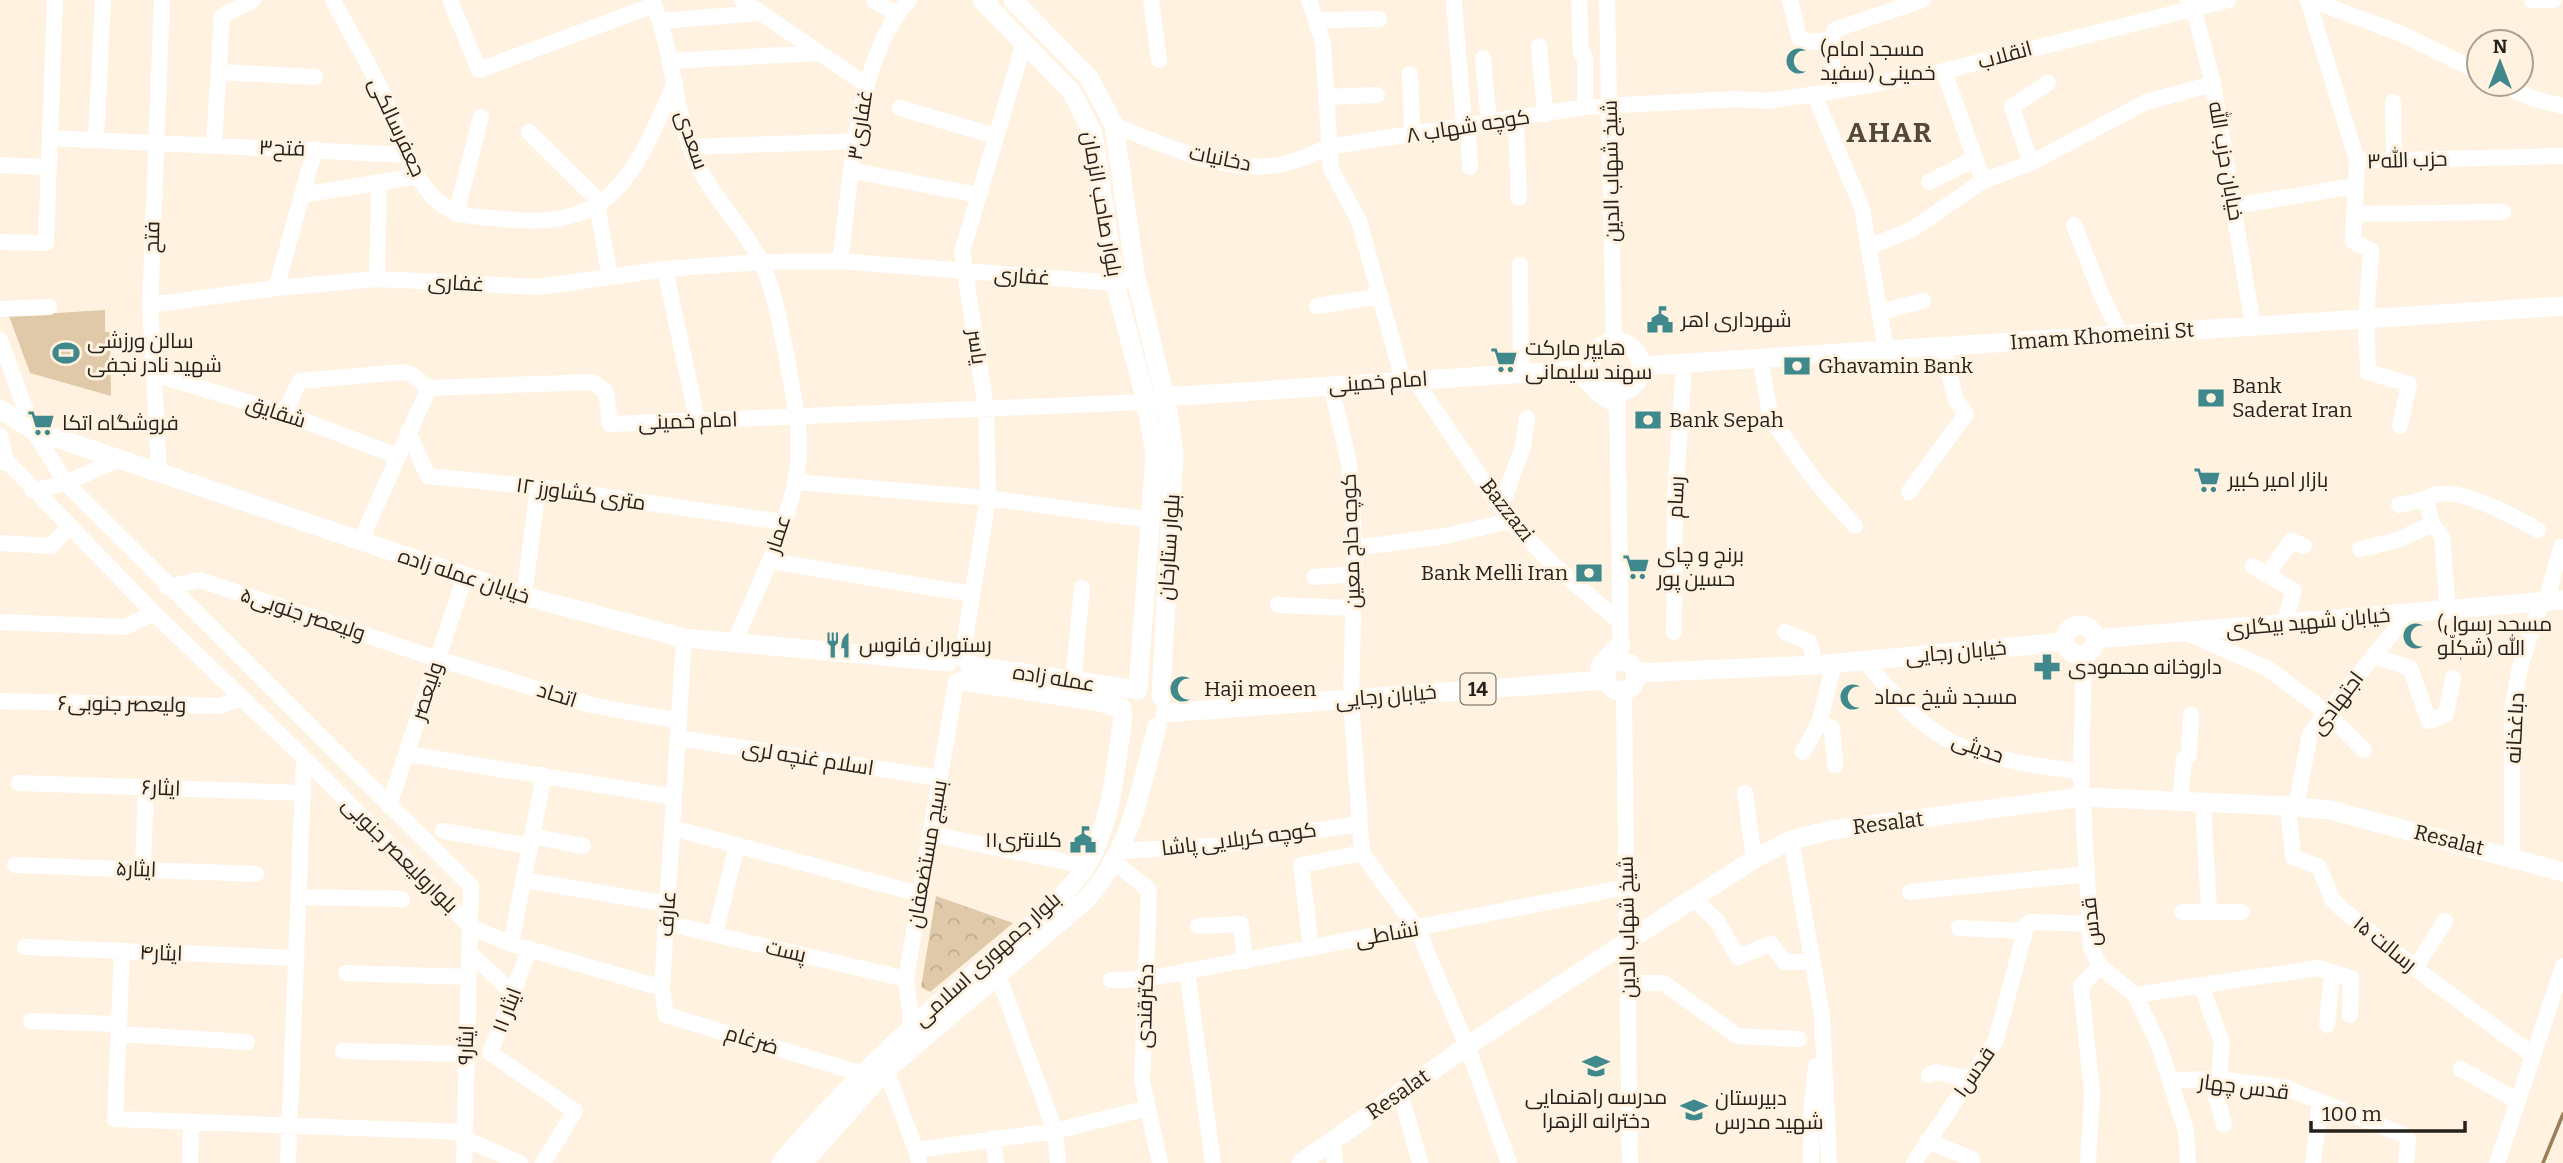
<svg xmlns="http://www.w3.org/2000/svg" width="2563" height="1163" viewBox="0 0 2563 1163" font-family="Bitter,Cairo,serif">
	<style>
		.park { fill: url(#park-crowns) }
		.garden { fill: #dfc9a8 }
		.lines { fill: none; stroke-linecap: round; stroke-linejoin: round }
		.stream { stroke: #9a8059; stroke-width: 3.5 }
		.minor { stroke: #fff; stroke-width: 16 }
		.major { stroke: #fff; stroke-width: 19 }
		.labels { text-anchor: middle; stroke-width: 6; stroke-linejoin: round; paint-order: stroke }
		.shield { fill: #fff2e0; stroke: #676056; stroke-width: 2 }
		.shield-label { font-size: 19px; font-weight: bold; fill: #26221b }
		.poi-label { font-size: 21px; fill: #26221b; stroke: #fff2e0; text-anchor: start }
		.street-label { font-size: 21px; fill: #26221b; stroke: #fff2e0 }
		.district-label { font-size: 28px; font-weight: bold; letter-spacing: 2px; fill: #534939; stroke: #fff2e0 }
	</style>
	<defs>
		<pattern id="park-crowns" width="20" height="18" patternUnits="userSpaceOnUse" patternTransform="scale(1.75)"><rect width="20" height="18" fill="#dfc9a8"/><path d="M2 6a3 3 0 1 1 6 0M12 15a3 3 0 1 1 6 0" fill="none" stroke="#bfac90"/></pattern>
	</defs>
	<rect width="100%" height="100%" fill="#fff2e0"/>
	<path class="park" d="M936 896 1013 923 930 992 921 987Z"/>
	<path class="garden" d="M105 310V332H110L111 396 30 373 9 316Z"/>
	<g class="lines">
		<path class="stream" d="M2543 1163 2563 1114"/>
		<path class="minor" d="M333 0C349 31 368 62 383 94 398 128 407 171 434 198 453 218 478 217 503 219 616 232 635 171 675 83
			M450 0 479 70 654 5
			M652 0C675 54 673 116 699 168 716 201 744 228 761 261 774 290 780 323 786 354 791 385 799 416 799 448 799 507 757 589 734 643
			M742 0 865 84
			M874 0 896 14
			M1151 0 1159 60
			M1309 0 1323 43 1331 169 1359 221 1403 380
			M1579 0 1581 53 1585 58V107
			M1607 0 1614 342
			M1790 0 1799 38 1810 42 1829 40 1836 91
			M2188 0 2193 6 2213 84 2253 326
			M2308 0 2357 161
			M2311 0 2402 34 2479 72
			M2532 0H2554
			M1454 1 1464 126
			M1316 20 1379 19
			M661 21 758 13
			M1829 40 1836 29 1923 0
			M1539 46 1545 114
			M1483 58 1489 122
			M670 61 818 53
			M1944 71 1983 181
			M218 72 315 77
			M1410 74 1412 134
			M2502 84 2531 98 2563 106
			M1814 94 1862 208 1886 350
			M1326 97 1377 95
			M2393 102 2394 160
			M900 108 995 136
			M1516 118 1519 198
			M1114 125C1167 146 1229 177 1287 163 1301 160 1315 153 1328 147L1585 107 1735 99 1768 101 1836 91 1944 71 2228 0
			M1468 126 1470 167
			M529 132 601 203
			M50 138 408 155
			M96 140 103 0
			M214 145 222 16 253 0
			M691 147 857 141
			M2031 163 2012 107 2048 83
			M0 165 49 167
			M853 171 978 195
			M1929 182 1975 159
			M302 195 418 176
			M597 205 610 277
			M2235 206 2355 186
			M456 214 481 117
			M2354 214 2503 212
			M2074 225 2100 292 2121 335
			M0 242 46 243 55 0
			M1868 247 1911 230 1983 181 2031 163 2146 102 2213 84
			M840 261C851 184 855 57 909 0
			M1520 265 1521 372
			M665 269 697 420
			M377 279 379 182
			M276 288 315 149
			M150 305 276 288 377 279 539 287 665 269 761 262 840 261 1115 283 1136 278
			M1317 306 1380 296
			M0 309 49 307
			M1879 312 1923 301
			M0 340 33 430 66 483 471 886 464 1163
			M1760 358 1771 419 1816 482 1855 526
			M1575 369 1598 394 1617 406
			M154 374 284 413 397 456
			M1414 379 1510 521 1557 568 1621 623
			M1331 385 1349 463 1355 548 1351 700 1362 853 1417 929 1467 1046 1509 1163
			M1617 392 1621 661
			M284 413 300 381 402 372 411 374 429 388
			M2400 426 2409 384 2368 372 2366 319 2371 251 2353 241 2357 161 2563 156
			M408 432 428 476 538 487 782 522
			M0 436 6 460 2 462
			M0 454 154 613 304 758 471 927 511 944 662 988
			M159 473 150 305 162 0
			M795 482 988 498 1151 520
			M33 491 66 483 119 459
			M1909 492 1966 414 1955 398 1943 346
			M2426 499C2449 480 2515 517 2538 530
			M2399 505 2426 499 2432 524 2442 536 2448 611
			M1501 507 1523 446 1527 419
			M360 542 429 388 593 382 606 392 610 424 1146 402
			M0 543 51 546 69 527
			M1355 548 1445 536 1510 521
			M2360 549 2398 540 2432 524
			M770 561 972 594
			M2253 566 2294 591 2284 624
			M2268 574 2291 541 2304 546
			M1314 577 1355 574
			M167 587 200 580 438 659 591 705 679 721
			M524 596 538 487
			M2546 602 2561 547
			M1278 605 1353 608
			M0 622 125 627 154 613
			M1674 632 1675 498 1684 363
			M1785 632 1809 642 1816 665
			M2184 632 2267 668 2327 713 2364 750
			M684 638 662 988 666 1015 863 1074
			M2084 654 2081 772 2091 948 2100 966 2135 995 2158 1043 2186 1131 2188 1163
			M2374 656 2410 668 2429 721 2446 714 2453 678
			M962 658 988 498 986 408 962 252 1024 43
			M1864 660C1889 690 1915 722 1950 741 1988 761 2038 765 2081 772
			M1073 681 1082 588
			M1624 692 1630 1163
			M0 701 219 706 242 698
			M1819 723 1832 728 1835 765
			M678 738 939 778
			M1803 752 1819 723 1834 663
			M407 754 674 797
			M19 783 303 793
			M1745 793 1754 859
			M2180 801 2184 759 2189 755 2191 715
			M2203 801 2209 912
			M389 806 465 576
			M2288 806 2293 857 2319 867 2332 899 2343 910 2415 968 2531 1054
			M2296 806 2310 734 2408 614
			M672 828 920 894
			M443 831 530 846
			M930 834 1086 866
			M532 836 583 846
			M1791 840 1822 1015 1829 1163
			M1120 851 1213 846 1359 824
			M2512 857V710L2520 667 2541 603
			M1116 863 1149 890 1142 1081 1160 1163
			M15 865 256 874
			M143 870 146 787
			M524 880 667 904
			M1910 892 2087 874
			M300 897 402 899
			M1693 898 1717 921 1738 957 1771 944 1785 962H1811
			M2182 912H2242
			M666 923 906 979
			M1198 926 1241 924 1245 961
			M1959 928 2023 931
			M715 934 737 845
			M511 944 544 775
			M25 947 297 958
			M1311 948 1301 865 1362 853
			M529 950 490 1053 575 1111 543 1163
			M122 951 115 1119 464 1132
			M470 953 513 993
			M2415 968 2445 921
			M1187 971 1213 1163
			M346 973 469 977
			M998 975 1055 1131 1058 1163
			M1111 980 1146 979 1627 887
			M1628 983H1664L1737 1036 1799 1039
			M2201 985 2222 1043 2219 1079
			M2135 995 2318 968 2351 978 2350 1015
			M31 1021 119 1024
			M2327 1025 2332 972
			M912 1026 906 979 956 682
			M119 1034 247 1042
			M343 1051 466 1054
			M2461 1069 2516 1100
			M886 1070 916 1150
			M1929 1075 1936 1072 1969 1079
			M2211 1079 2224 1124
			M2172 1080 2219 1079 2286 1088 2404 1135 2408 1140 2406 1163
			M1400 1092 1420 1163
			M463 1138 520 1163
			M993 1138 996 1163
			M1333 1141 1335 1163
			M1927 1141 1972 1159V1163
			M190 1163 191 1122
			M288 1163 304 758
			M919 1163 916 1150 1055 1131 1148 1108
			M1811 1163V1113L1816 1066
			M1914 1163 1996 1040 2027 924 2031 922 2090 924
			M2088 1163 2092 1093 2081 986 2100 966
			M2313 1163 2320 1103
			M2497 1163 2563 966"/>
		<path class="major" d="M1013 0 1089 78 1114 125 1136 278 1165 397 1174 452 1161 697
			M1591 367a25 25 0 1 1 50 0a25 25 0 1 1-50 0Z
			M1641 366 2563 306
			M1152 400 1165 397 1591 369
			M0 409 33 430 524 596 684 638 948 662
			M2065 640a15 15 0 1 1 30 0a15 15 0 1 1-30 0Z
			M2095 639 2563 600
			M1606 676a15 15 0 1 1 30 0a15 15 0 1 1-30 0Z
			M969 665 1138 690 1155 454 1146 402 1115 283 1093 133 1072 92 982 0
			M1600 666 1621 643
			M1636 673 1816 665 2065 642
			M962 681 1095 701 1122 708
			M1165 713 1606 680
			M781 1163C836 1097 897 1039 962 983 996 953 1064 903 1086 866 1112 823 1116 765 1123 716
			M803 1163 886 1070 1087 899C1133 846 1139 792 1157 727
			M1301 1163 1467 1046 1754 859 1791 840 1831 830 2082 797 2288 806 2330 810 2563 872"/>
	</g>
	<defs>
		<g id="mosque-bare" transform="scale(2.1)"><path d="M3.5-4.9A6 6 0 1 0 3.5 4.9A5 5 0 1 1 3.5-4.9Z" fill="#3f888b" stroke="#fff2e0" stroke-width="2.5" paint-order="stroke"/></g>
		<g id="civic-bare" transform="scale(2.1)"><path d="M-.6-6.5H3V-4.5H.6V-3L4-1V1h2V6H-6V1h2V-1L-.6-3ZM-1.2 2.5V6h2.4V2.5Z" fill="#3f888b" stroke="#fff2e0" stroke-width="2.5" paint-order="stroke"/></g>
		<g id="stadium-bare" transform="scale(2.1)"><path d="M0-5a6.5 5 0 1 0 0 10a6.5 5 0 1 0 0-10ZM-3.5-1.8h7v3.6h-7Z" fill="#3f888b" stroke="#fff2e0" stroke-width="2.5" paint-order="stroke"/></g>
		<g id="supermarket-bare" transform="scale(2.1)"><path d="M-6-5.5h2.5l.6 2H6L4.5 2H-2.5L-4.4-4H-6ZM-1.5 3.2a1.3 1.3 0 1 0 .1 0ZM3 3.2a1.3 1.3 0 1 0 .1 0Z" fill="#3f888b" stroke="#fff2e0" stroke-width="2.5" paint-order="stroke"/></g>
		<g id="bank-bare" transform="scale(2.1)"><path d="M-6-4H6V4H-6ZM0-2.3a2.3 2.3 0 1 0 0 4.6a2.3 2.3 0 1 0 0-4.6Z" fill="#3f888b" stroke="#fff2e0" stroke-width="2.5" paint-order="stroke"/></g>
		<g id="restaurant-bare" transform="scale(2.1)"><path d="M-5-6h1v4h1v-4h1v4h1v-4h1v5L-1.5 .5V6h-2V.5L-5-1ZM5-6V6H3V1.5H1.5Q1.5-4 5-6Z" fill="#3f888b" stroke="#fff2e0" stroke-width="2.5" paint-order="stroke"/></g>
		<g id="pharmacy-bare" transform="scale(2.1)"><path d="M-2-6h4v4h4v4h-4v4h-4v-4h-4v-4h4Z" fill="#3f888b" stroke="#fff2e0" stroke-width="2.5" paint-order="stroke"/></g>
		<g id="school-bare" transform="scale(2.1)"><path d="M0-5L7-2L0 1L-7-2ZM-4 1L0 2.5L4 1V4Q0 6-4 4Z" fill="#3f888b" stroke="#fff2e0" stroke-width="2.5" paint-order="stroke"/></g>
	</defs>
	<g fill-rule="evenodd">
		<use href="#mosque-bare" x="1799" y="61"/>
		<use href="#civic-bare" x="1660" y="320"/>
		<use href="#stadium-bare" x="66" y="353"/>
		<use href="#supermarket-bare" x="1504" y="360"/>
		<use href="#bank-bare" x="1797" y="366"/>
		<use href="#bank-bare" x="2211" y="398"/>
		<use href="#bank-bare" x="1648" y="420"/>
		<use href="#supermarket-bare" x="41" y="423"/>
		<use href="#supermarket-bare" x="2207" y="480"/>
		<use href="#supermarket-bare" x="1636" y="567"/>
		<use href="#bank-bare" x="1589" y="573"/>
		<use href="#mosque-bare" x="2416" y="636"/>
		<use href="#restaurant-bare" x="838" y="645"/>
		<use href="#pharmacy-bare" x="2047" y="667"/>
		<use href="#mosque-bare" x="1183" y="689"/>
		<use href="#mosque-bare" x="1853" y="697"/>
		<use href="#civic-bare" x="1083" y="840"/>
		<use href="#school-bare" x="1596" y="1066"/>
		<use href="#school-bare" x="1694" y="1110"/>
	</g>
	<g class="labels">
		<rect class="shield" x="1460.5" y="673.5" width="35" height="31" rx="5"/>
		<g class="shield-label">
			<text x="1478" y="696">14</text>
		</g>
		<g class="poi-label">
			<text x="1820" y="56">(مسجد امام<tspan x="1820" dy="24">خمینی (سفید</tspan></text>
			<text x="1681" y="327">شهرداری اهر</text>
			<text x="87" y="348">سالن ورزشی<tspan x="87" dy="24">شهید نادر نجفی</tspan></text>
			<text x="1525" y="355">هایپر مارکت<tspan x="1525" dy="24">سهند سلیمانی</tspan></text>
			<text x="1818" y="373">Ghavamin Bank</text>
			<text x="2232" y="393">Bank<tspan x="2232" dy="24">Saderat Iran</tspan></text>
			<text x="1669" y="427">Bank Sepah</text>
			<text x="62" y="430">فروشگاه اتکا</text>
			<text x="2228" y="487">بازار امیر کبیر</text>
			<text x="1657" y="562">برنج و چای<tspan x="1657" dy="24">حسین پور</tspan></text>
			<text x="1568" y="580" text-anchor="end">Bank Melli Iran</text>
			<text x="2437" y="631">(مسجد رسول<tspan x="2437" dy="24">الله (شکٖلّو</tspan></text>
			<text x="859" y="652">رستوران فانوس</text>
			<text x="2068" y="674">داروخانه محمودی</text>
			<text x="1204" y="696">Haji moeen</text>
			<text x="1874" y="704">مسجد شیخ عماد</text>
			<text x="1062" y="847" text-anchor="end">کلانتری۱۱</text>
			<text x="1596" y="1104" text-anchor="middle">مدرسه راهنمایی<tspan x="1596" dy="24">دخترانه الزهرا</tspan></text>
			<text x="1715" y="1105">دبیرستان<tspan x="1715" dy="24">شهید مدرس</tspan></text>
		</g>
		<g class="street-label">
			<text transform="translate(2005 55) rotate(-15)" y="7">انقلاب</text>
			<text transform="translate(860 125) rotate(-81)" y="7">غفاری۳</text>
			<text transform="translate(1468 126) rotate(-9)" y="7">کوچه شهاب ۸</text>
			<text transform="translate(397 127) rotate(65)" y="7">جعفرسالکی</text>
			<text transform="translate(692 140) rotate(71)" y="7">سعدی</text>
			<text transform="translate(282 148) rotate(2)" y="7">فتح۳</text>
			<text transform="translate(1220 158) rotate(11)" y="7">دخانیات</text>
			<text transform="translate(2407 160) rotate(-2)" y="7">حزب الله۳</text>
			<text transform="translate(2226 161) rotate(80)" y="7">خیابان حزب الله</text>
			<text transform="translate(1611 171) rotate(-91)" y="7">شیخ شهاب الدین</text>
			<text transform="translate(1102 204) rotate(80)" y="7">بلوار صاحب الزمان</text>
			<text transform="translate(152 237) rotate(-88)" y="7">فتح</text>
			<text transform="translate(1022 276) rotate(4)" y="7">غفاری</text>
			<text transform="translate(456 283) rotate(3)" y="7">غفاری</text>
			<text transform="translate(2102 336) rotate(-4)" y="7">Imam Khomeini St</text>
			<text transform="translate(977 347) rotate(82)" y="7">یاسر</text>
			<text transform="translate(1378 382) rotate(-4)" y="7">امام خمینی</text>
			<text transform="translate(276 412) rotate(18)" y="7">شقایق</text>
			<text transform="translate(688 421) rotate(-2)" y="7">امام خمینی</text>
			<text transform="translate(581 494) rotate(8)" y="7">۱۲ متری کشاورز</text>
			<text transform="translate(1676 497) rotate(-87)" y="7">رسام</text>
			<text transform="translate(1507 510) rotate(52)" y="7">Bazzazi</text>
			<text transform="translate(778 534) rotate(-72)" y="7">عمار</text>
			<text transform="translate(1351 541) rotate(-92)" y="7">کوچه حاج معین</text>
			<text transform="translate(1169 547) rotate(-86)" y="7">بلوار ستارخان</text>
			<text transform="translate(464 576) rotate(18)" y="7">خیابان عمله زاده</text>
			<text transform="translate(303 614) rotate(18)" y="7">ولیعصر جنوبی۵</text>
			<text transform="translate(2308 622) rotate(-5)" y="7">خیابان شهید بیگلری</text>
			<text transform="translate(1956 652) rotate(-5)" y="7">خیابان رجایی</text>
			<text transform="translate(1054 678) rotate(9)" y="7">عمله زاده</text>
			<text transform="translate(427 691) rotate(-72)" y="7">ولیعصر</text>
			<text transform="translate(557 695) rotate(17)" y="7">اتحاد</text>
			<text transform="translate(1386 696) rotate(-5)" y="7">خیابان رجایی</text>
			<text transform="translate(2337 703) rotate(-53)" y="7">اجتهادی</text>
			<text transform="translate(122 704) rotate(1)" y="7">ولیعصر جنوبی۶</text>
			<text transform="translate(2515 728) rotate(-87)" y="7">دباغخانه</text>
			<text transform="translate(1978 748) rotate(19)" y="7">حدیثی</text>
			<text transform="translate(808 758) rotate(9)" y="7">اسلام غنچه لری</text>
			<text transform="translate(161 788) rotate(2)" y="7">ایثار۶</text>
			<text transform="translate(1888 823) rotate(-7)" y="7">Resalat</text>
			<text transform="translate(1239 839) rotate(-7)" y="7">کوچه کربلایی پاشا</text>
			<text transform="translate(2449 840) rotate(14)" y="7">Resalat</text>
			<text transform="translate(927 854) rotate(-80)" y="7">بسیج مستضعفان</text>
			<text transform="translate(400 855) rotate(45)" y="7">بلوارولیعصر جنوبی</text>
			<text transform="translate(136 869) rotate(2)" y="7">ایثار۵</text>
			<text transform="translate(667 914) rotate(-86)" y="7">عارف</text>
			<text transform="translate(2091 922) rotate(-96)" y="7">قدس</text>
			<text transform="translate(1627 927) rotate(-91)" y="7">شیخ شهاب الدین</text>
			<text transform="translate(1387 934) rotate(-10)" y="7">نشاطی</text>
			<text transform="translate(2385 944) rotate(39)" y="7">رسالت ۱۵</text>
			<text transform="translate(786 951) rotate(13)" y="7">پست</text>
			<text transform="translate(161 953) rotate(2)" y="7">ایثار۴</text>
			<text transform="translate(987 959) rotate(-42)" y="7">بلوار جمهوری اسلامی</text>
			<text transform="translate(1145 1006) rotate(-88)" y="7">دکترقندی</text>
			<text transform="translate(507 1010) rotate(-69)" y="7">ایثار ۱۱</text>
			<text transform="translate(752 1040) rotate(17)" y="7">ضرغام</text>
			<text transform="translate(466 1045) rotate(-88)" y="7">ایثار۹</text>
			<text transform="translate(1974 1072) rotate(-55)" y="7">قدس۱</text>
			<text transform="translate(2244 1087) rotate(7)" y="7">قدس چهار</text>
			<text transform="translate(1398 1094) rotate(-35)" y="7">Resalat</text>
		</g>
		<g class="district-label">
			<text x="1890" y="142">AHAR</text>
		</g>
	</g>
	<g transform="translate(2500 63)"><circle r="33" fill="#fff2e0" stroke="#a89f91" stroke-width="2"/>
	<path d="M0-5L12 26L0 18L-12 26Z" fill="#3f888b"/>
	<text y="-10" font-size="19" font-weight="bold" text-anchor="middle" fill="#26221b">N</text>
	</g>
	<path d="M2311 1121v10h154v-10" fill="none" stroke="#26221b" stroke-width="3.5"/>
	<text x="2322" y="1121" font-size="21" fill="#26221b" stroke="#fff2e0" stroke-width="5" paint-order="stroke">100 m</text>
</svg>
